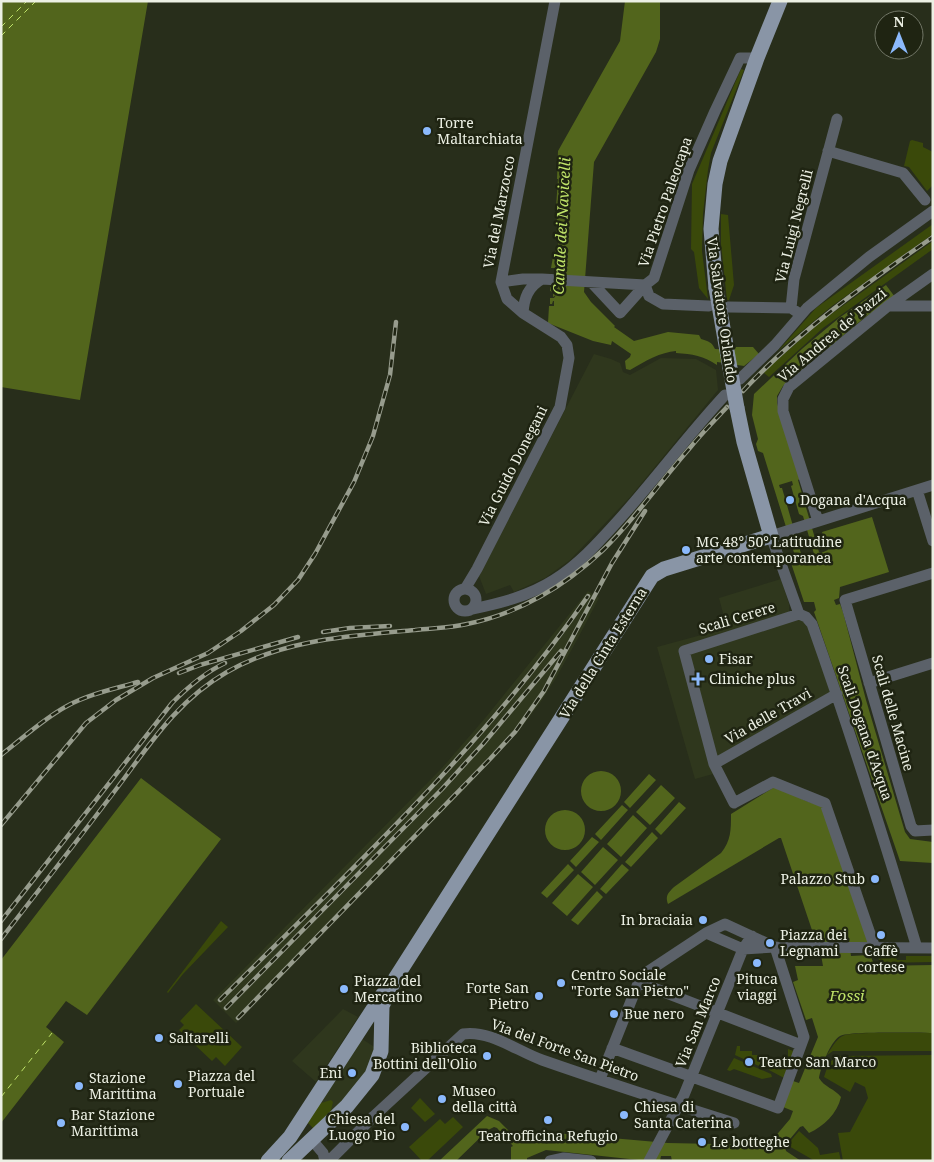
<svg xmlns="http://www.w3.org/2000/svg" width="934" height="1162" viewBox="0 0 934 1162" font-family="'Noto Serif',serif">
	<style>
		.built { fill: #2f371d }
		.green { fill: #3a490a }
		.water { fill: #52651c; fill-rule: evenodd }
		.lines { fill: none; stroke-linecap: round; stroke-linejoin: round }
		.ferry { stroke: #c0e469; stroke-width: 1; stroke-dasharray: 6 5; stroke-linecap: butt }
		.minor { stroke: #5b6169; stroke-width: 11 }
		.major { stroke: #8995a6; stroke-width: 15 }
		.rail-casing { stroke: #979c8d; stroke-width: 4.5 }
		.rail { stroke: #1f2412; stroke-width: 2.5; stroke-dasharray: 8; stroke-linecap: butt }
		.major-bridge { stroke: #8995a6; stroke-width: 15 }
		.poi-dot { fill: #8bb9fc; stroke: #1f2412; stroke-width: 2 }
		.labels { text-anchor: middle; stroke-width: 5; stroke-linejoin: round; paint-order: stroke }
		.poi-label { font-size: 14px; fill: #ecf0e4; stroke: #1f2412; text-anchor: start }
		.street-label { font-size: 14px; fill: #ecf0e4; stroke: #1f2412 }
		.water-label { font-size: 15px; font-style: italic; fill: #c0e469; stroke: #1f2412 }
	</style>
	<rect width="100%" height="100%" fill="#282e1b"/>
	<path class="built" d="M594 354 611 359 620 363 623 372 630 375 661 358 696 359 716 370 718 390 631 496 570 560 545 578 514 592 510 585 486 594 479 576Z
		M781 579 789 604V614L806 622 833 696 715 762 713 774 695 779 657 647 727 628 719 598Z
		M588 591 599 598 578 638 556 678 540 703 517 733 459 795 236 1023 213 1000 442 768 486 717Z
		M343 1009 358 1017 316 1082 292 1061Z
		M359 1037 376 1048 368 1072 329 1116 315 1106Z"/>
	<path class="green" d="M741 69 744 70 711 153 708 170 703 214 702 251 708 299 699 288 694 252 691 249 692 184Z
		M912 140 923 143V147L933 152V185L927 191 909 167 904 166 910 141Z
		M721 214 728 215 734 285 729 300H727L721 244Z
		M933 224V234L832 306 778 351 816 308Z
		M933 241V249L823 328 769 377 764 373 769 367 823 320Z
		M221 921 228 927 183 974 168 993 167 992Z
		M895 956 897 960H906V956H933V962L880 963 878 957Z
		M196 1004 242 1047 225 1066 216 1057 212 1061 179 1030 184 1025 180 1021Z
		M869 1033H933V1051H833L827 1055C842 1031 841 1035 869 1033Z
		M737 1046H740V1051H752V1055H763L764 1060H775L776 1065 788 1064V1049L796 1052 786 1079 769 1070 771 1065 768 1062H763L761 1067 735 1055Z
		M933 1055V1161H843L838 1133 850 1132 868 1098 865 1087 855 1082 850 1092 824 1077 829 1062 841 1056Z
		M734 1058 771 1074 772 1077 762 1079 734 1069 730 1071 727 1070Z
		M420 1098 435 1114 425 1122 411 1108Z
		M331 1100 333 1102 330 1114 314 1129 307 1122 318 1104Z
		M453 1117 463 1127 427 1161H422L409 1147 440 1119 445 1124Z
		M799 1131 818 1148 820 1155 839 1152 841 1161H815L787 1145Z"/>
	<path class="water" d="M1 1H148L80 400 1 387Z
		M625 1H660V39L656 52 594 162 584 292 591 302 615 326 614 327 634 341 668 332 699 335 701 339C708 341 712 342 715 349L734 350 736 347H753L759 354 744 366 717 362V365C704 356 692 354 676 353V351C661 352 645 361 630 370L626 369 625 361 630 357 631 354 612 341 611 345 593 341 548 323 549 306H554V301H553L552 304H550V298H554L556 295 553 297V292L550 291V287H555L556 289V268H551L553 257 559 242 556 236 557 217 561 216V213L559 212V208L556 207 558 179H557L558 151 620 41Z
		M886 285 895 297 864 318 783 386 777 396V403L800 479 798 480 819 552 821 553 828 550 822 532 872 517 889 572 840 587 839 598 834 600 836 605 840 604 843 612 866 700 905 832 910 839 933 842V863L900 861 814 612 816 610 814 602H804L791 563 796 561V559L763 453 758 451 756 444 758 439 752 415 754 394 803 348 839 318ZM792 481 793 485 791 486 799 514 803 516 814 554 807 559 802 557 782 488H780L779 485Z
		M581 791a20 20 0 1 1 40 0a20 20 0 1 1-40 0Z
		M649 774 656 780 630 808 624 802Z
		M141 778 221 839 87 1015 66 1001 46 1027 64 1042 1 1123V960Z
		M661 785 675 798 650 825 636 812Z
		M776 786 806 801 824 807 869 942H849L851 956 870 955 875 966 933 965V1033C918 1033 849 1031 840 1036 830 1042 821 1067 819 1078 824 1087 835 1089 841 1097 837 1114 824 1126 809 1133L803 1126 800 1127 785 1145 786 1151 801 1161H672L671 1156H661L660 1161H648L546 1150 527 1158V1161H511V1147L513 1146 497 1128 494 1127 488 1130 456 1161H439L487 1116 499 1121 521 1143 543 1132 668 1143 768 1145 790 1119 793 1111 783 1107 793 1081 799 1083 818 1037 812 1018 806 1020 793 982 798 980 795 966H823L821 955H838L837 943 816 942 781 838H779L668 904C665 896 668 893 674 887L721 853C731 841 731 830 731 814Z
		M679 802 686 808 661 835 655 829Z
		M622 805 628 810 601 840 595 834Z
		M545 830a20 20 0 1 1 40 0a20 20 0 1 1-40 0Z
		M633 815 647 828 621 857 607 844Z
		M652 832 658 838 631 867 625 862Z
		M592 837 599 842 576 867 570 861Z
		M603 847 618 860 595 885 581 872Z
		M568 864 574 870 547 898 541 893Z
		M622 864 629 870 606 894 600 889Z
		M578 874 593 887 567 916 552 903Z
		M597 891 603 897 578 925 571 920Z"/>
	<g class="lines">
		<path class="ferry" d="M1 27 27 1
			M1 36 36 1
			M1 1097 52 1033"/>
		<path class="minor" d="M828 151 903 173 925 200
			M501 282 523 279H542
			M592 283 620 313 645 285 654 278 689 170 715 111 740 58H757
			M645 285 649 296 663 304 709 306
			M888 306H933
			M728 307 791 308 797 312
			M791 308 794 279 837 119
			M523 313C524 298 528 287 542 279L645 285
			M740 379 775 345 807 308 869 257 933 211
			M917 490 933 541
			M818 521 783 411V399L789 387 888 306 933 274
			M933 573 845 600 911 826 915 831 933 830
			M454 600a11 11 0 1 1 22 0a11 11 0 1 1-22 0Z
			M465 589 477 569 560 407 569 358 567 345 561 337 523 313 507 299 501 282 555 1
			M472 609C501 603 529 596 554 580 578 565 597 544 616 523 654 481 687 436 725 395
			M799 614 684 651 714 764 734 803 773 782 825 803 875 948
			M869 683 933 663
			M714 764 837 694
			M706 933 743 949 775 947 933 948
			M917 948C884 839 850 731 812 624L806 617 799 614 771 536 933 485
			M638 982 801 1045
			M612 1048 778 1108 804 1037 775 947
			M600 1079 641 976 706 933 725 924 775 947
			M312 1140 323 1153 325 1161
			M329 1161 374 1116 463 1034C490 1030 517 1051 542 1060 605 1082 670 1103 734 1123
			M550 1161 564 1158 591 1161
			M649 1161 684 1095 743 949 752 936"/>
		<path class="major" d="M716 288 711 229 715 184 720 161 757 58 780 1
			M268 1161 290 1137 383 994
			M289 1161 347 1106 372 1075 381 1051 382 1006 395 979 652 576 664 569 771 536 744 442 737 408"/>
		<g class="rail-casing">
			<path id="rail" d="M743 391C799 331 865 284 933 237
				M323 632 350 628 390 626
				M179 673 200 665 298 637
				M1 755C23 738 43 719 67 706 89 694 114 689 138 682
				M1 825 86 723 116 700 153 678 208 653 241 631 274 605 298 580 315 554 354 482 373 436 390 375 396 322
				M1 921 172 703C188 687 204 673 225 663
				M1 939C39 890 77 841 114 792 149 746 175 702 227 672 285 639 350 636 415 630 432 628 450 628 467 624 518 614 565 586 603 550 635 519 660 482 689 449 701 434 714 421 727 407
				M220 1000C349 872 484 746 588 596
				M226 1008 442 789 483 744 561 651
				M238 1018 490 759 515 732 544 691 612 563 645 511"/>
		</g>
		<use href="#rail" class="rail"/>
		<path class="major-bridge" d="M716 288 737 408"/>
	</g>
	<g class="poi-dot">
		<circle cx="427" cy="131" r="5"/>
		<circle cx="790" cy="500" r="5"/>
		<circle cx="686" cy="550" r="5"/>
		<circle cx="709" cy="659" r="5"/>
		<path d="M695.5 671.5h5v5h5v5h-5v5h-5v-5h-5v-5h5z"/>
		<circle cx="875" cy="879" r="5"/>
		<circle cx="703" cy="920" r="5"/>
		<circle cx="881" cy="935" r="5"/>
		<circle cx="770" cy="943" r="5"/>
		<circle cx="757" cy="963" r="5"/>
		<circle cx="561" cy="983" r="5"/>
		<circle cx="344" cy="989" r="5"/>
		<circle cx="539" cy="996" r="5"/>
		<circle cx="614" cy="1014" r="5"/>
		<circle cx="159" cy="1038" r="5"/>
		<circle cx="487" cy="1056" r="5"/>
		<circle cx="749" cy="1062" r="5"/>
		<circle cx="352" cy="1073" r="5"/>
		<circle cx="178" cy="1084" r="5"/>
		<circle cx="79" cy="1086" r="5"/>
		<circle cx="442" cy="1099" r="5"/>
		<circle cx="624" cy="1115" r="5"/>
		<circle cx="548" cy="1120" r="5"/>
		<circle cx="61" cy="1123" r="5"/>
		<circle cx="405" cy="1127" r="5"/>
		<circle cx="702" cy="1142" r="5"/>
	</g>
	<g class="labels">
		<g class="poi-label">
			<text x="437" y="128">Torre<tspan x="437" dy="16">Maltarchiata</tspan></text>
			<text x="800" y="505">Dogana d'Acqua</text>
			<text x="696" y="547">MG 48° 50° Latitudine<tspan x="696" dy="16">arte contemporanea</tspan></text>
			<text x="719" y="664">Fisar</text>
			<text x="709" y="684">Cliniche plus</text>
			<text x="865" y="884" text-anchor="end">Palazzo Stub</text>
			<text x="693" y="925" text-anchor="end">In braciaia</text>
			<text x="780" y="940">Piazza dei<tspan x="780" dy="16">Legnami</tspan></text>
			<text x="881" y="956" text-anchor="middle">Caffè<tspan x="881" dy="16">cortese</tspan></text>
			<text x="571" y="980">Centro Sociale<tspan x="571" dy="16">"Forte San Pietro"</tspan></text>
			<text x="757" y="984" text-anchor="middle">Pituca<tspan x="757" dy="16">viaggi</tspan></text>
			<text x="354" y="986">Piazza del<tspan x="354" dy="16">Mercatino</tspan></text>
			<text x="529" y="993" text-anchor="end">Forte San<tspan x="529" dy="16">Pietro</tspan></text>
			<text x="624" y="1019">Bue nero</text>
			<text x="169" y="1043">Saltarelli</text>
			<text x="477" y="1053" text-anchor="end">Biblioteca<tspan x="477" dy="16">Bottini dell'Olio</tspan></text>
			<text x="759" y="1067">Teatro San Marco</text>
			<text x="342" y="1078" text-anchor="end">Eni</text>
			<text x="188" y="1081">Piazza del<tspan x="188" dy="16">Portuale</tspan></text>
			<text x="89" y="1083">Stazione<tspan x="89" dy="16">Marittima</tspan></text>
			<text x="452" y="1096">Museo<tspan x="452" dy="16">della città</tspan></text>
			<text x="634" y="1112">Chiesa di<tspan x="634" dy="16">Santa Caterina</tspan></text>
			<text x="71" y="1120">Bar Stazione<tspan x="71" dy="16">Marittima</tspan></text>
			<text x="395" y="1124" text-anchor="end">Chiesa del<tspan x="395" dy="16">Luogo Pio</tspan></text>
			<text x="548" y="1141" text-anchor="middle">Teatrofficina Refugio</text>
			<text x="712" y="1147">Le botteghe</text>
		</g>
		<g class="street-label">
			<text transform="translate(665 202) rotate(-71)" y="5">Via Pietro Paleocapa</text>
			<text transform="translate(499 212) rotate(-79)" y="5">Via del Marzocco</text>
			<text transform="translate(794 226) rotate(-76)" y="5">Via Luigi Negrelli</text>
			<text transform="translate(722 310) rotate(82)" y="5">Via Salvatore Orlando</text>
			<text transform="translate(832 335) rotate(-40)" y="5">Via Andrea de' Pazzi</text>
			<text transform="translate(513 466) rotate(-63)" y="5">Via Guido Donegani</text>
			<text transform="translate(737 618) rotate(-17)" y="5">Scali Cerere</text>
			<text transform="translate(603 653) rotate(-58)" y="5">Via della Cinta Esterna</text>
			<text transform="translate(893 713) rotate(74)" y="5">Scali delle Macine</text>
			<text transform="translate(768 716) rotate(-30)" y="5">Via delle Travi</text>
			<text transform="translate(865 733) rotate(71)" y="5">Scali Dogana d'Acqua</text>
			<text transform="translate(698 1022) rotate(-68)" y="5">Via San Marco</text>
			<text transform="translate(565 1050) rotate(20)" y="5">Via del Forte San Pietro</text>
		</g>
		<g class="water-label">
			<text transform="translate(562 226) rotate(-87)" y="5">Canale dei Navicelli</text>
			<text x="847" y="1001">Fossi</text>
		</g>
	</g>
	<rect width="934" height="1162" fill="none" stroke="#ecf0e4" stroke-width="5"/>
	<g transform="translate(899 35)"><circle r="24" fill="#1f2412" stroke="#717666"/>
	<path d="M0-4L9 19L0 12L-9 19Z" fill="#8bb9fc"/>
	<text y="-8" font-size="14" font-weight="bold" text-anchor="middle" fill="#ecf0e4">N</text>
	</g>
</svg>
